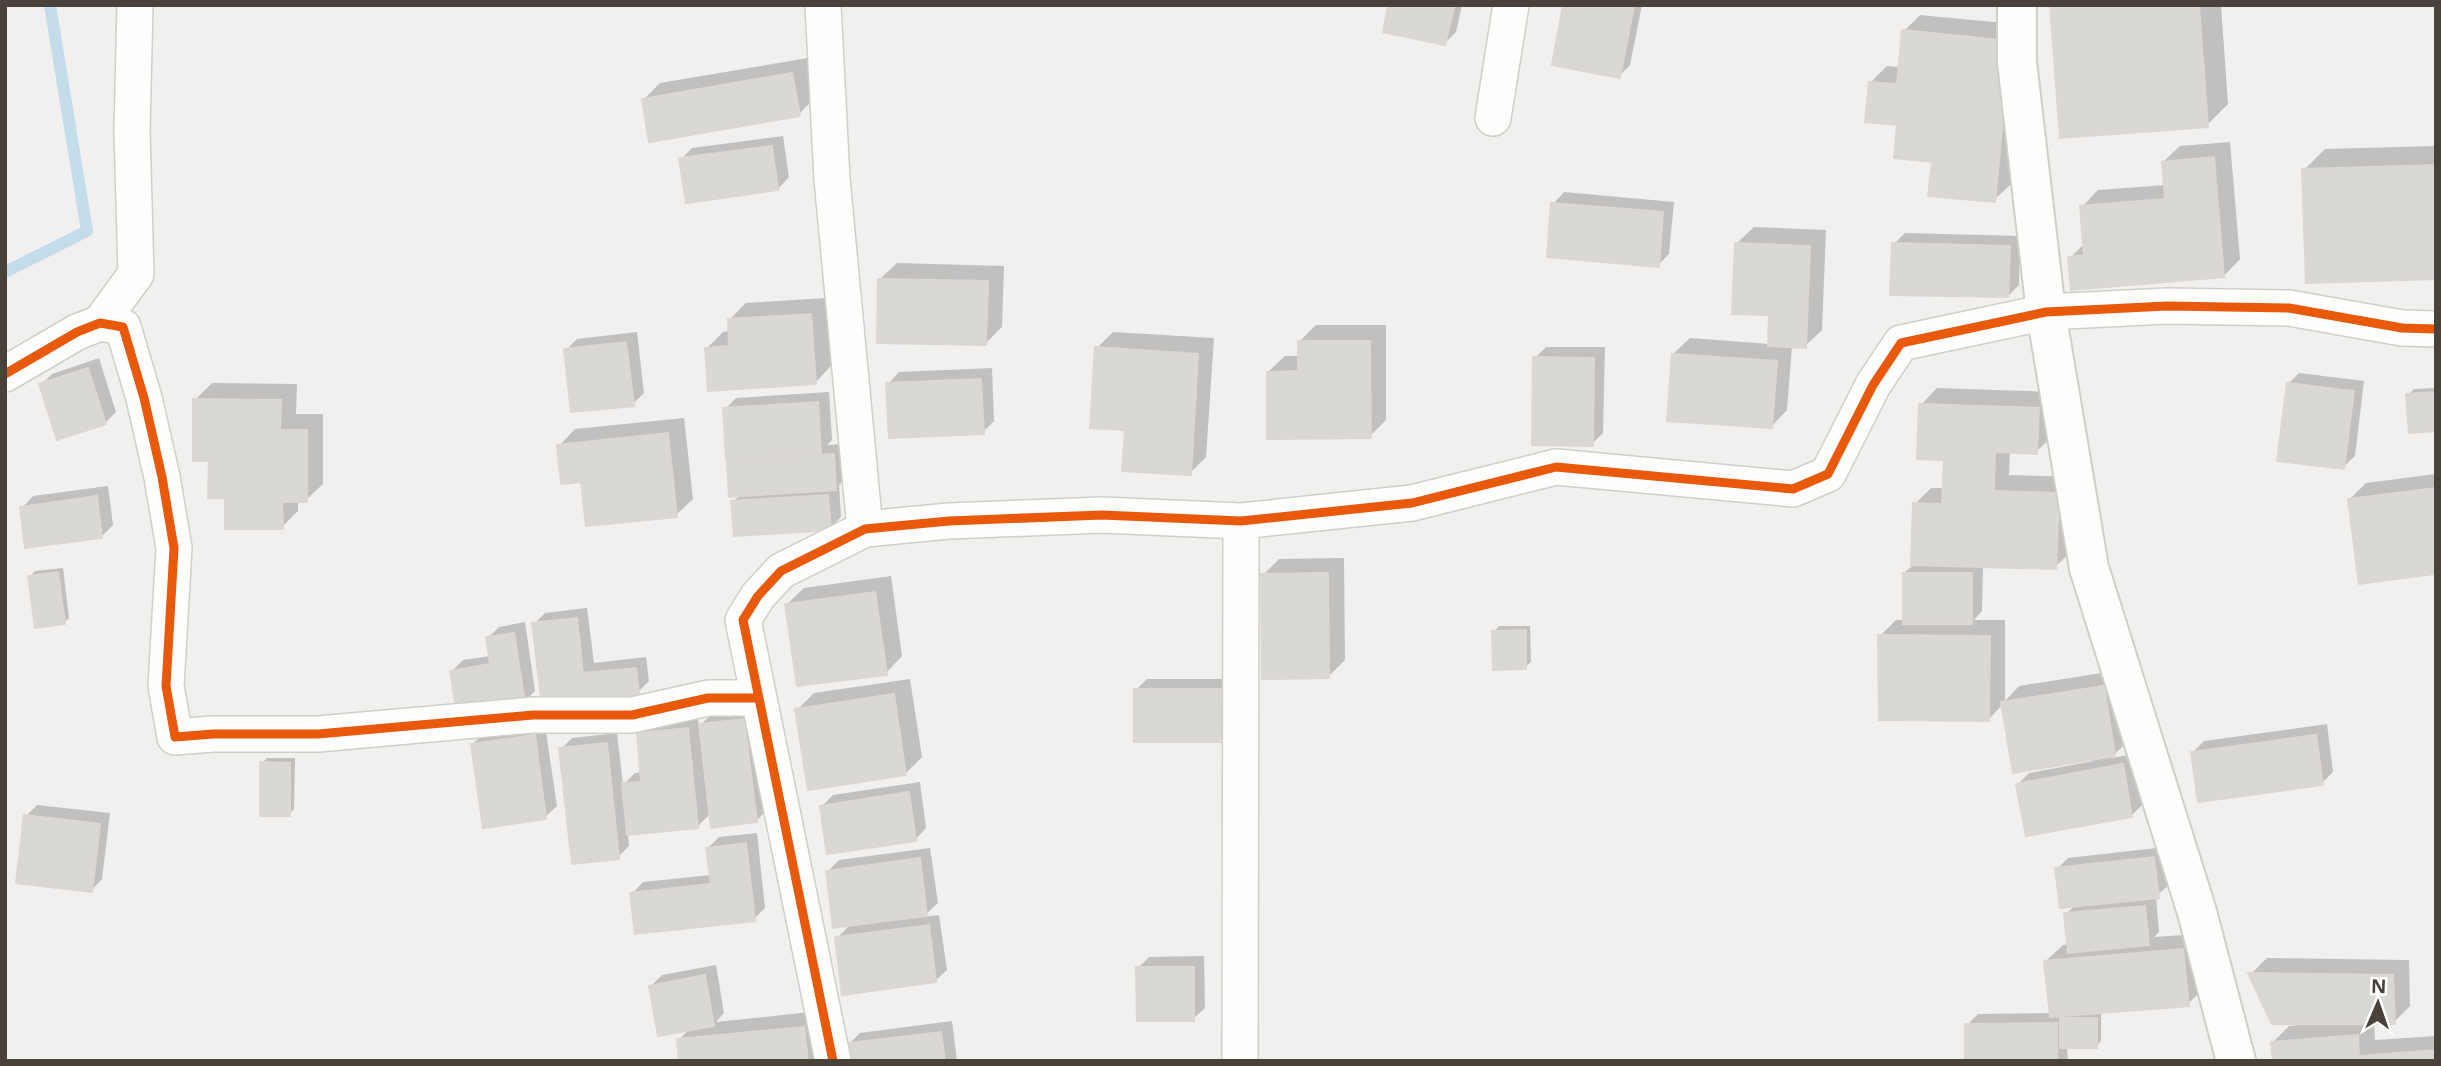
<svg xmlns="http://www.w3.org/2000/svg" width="2441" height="1066" viewBox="0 0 2441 1066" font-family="'Open Sans',sans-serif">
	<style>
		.shadow { fill: #0003 }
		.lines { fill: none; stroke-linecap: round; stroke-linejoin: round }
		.stream { stroke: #c3ddeb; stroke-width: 12 }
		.building { fill: #dad8d5; stroke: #dad7d4; stroke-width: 2 }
		.minor-casing { stroke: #d0cecb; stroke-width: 38 }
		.tertiary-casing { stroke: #d0cecb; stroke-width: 42 }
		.minor { stroke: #fdfdfc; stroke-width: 35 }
		.tertiary { stroke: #fdfdfc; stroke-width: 38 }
		.cycleway-casing { stroke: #fff; stroke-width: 13 }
		.cycleway { stroke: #e8590c; stroke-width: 9 }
	</style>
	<rect width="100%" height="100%" fill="#f2f0ee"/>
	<path class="shadow" d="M1390 5H1462L1456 32 1445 43Z
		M1565 5H1642L1630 65 1619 76Z
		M2052 5H2221L2228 104 2207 125Z
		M1920 15 2026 25 2011 184 1994 200 1934 160 1899 124 1871 82 1887 66 1900 67 1904 31Z
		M808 58 815 98 799 114 644 99 660 83Z
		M783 136 789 177 778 189 681 159 692 148Z
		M2230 142 2240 259 2224 276 2070 258 2085 243 2082 207 2098 190 2166 185 2163 162 2180 146Z
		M2436 146V278L2304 170 2325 149Z
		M1564 192 1674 202 1669 254 1658 265 1553 204Z
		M1754 227 1826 230 1822 330 1805 346H1792L1787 410 1771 427 1673 354 1690 338 1769 344 1771 314 1737 243Z
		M1905 233 2020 236 2019 285 2008 296 1894 244Z
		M897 263 1004 266 1002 327 985 344 880 279Z
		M826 298 831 366 815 383 707 348 723 332 730 331V319L746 303Z
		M1316 325H1386V420L1370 436 1268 372 1285 356H1300V341Z
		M637 332 644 393 633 404 566 350 577 339Z
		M1113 332 1214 338 1206 457 1190 473 1127 428 1097 348Z
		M1546 347H1605L1603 433 1592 444 1535 358Z
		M99 358 116 412 105 423 41 385 52 374Z
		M992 368 994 421 983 432 888 384 899 372Z
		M2299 373 2364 381 2355 456 2343 467 2288 384Z
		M212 383 297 384 296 414H323V484L306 500H298V511L282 527 227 497 211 459 195 400Z
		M1937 388 2054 392 2053 436 2036 452 2010 451 2009 475 2074 477 2072 551 2055 567 1983 565 1982 611 1974 620H2005V701L2019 686 2120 670 2131 738 2111 758 2134 754 2143 804 2132 815 2018 784 2029 773 2094 761 2093 758 2003 704 1989 719 1880 636 1896 620H1904V573L1913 565 1915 504 1931 488H1944L1945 458 1921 405Z
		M2436 388V430L2408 395 2414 389Z
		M829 392 832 440 827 445 844 444 847 477 839 485 841 517 830 528 733 502 740 495 729 462 734 456 725 409 736 398Z
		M684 418 693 499 676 515 583 480 559 446 575 429Z
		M2436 474V571L2435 572 2350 499 2366 483Z
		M108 486 113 525 102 536 22 508 33 496Z
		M1344 558 1345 660 1329 676 1263 575 1279 559Z
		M63 568 69 618 64 623 30 577 35 571Z
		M891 576 902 656 886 673 787 604 804 588Z
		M587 608 594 663 646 657 649 681 638 692 544 703 534 624 545 613Z
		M525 622 535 691 524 702 452 671 463 660 490 656 488 638 499 627Z
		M1499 626H1530L1531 662 1525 667 1494 632Z
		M910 679 922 757 906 773 797 710 814 693Z
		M1147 679H1232L1233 729 1221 740 1136 690Z
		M755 708 767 810 756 821 711 813 697 827 628 834 629 846 618 857 561 749 572 738 617 733 623 785 635 773 642 772 639 734 650 723 698 718 699 726 712 714Z
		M2327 724 2333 772 2322 783 2193 752 2204 741Z
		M545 725 557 806 545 817 473 744 484 733Z
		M267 758H295L294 809 289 814 262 763Z
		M920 782 926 828 915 840 822 806 833 795Z
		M37 805 110 813 102 879 91 891 26 816Z
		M757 833 765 908 754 919 632 894 643 882 711 875 708 848 719 837Z
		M2165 847 2169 885 2156 896 2159 932 2154 937 2199 934 2204 988 2188 1004 2101 1011V1041L2096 1046H2067L2068 1061H1967V1025L1978 1014 2051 1013 2046 961 2063 945 2069 944 2066 914 2075 905 2057 869 2068 858Z
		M930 848 938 903 923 917 939 915 947 970 935 981 837 938 851 924 828 871 839 860Z
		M1204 956 1205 1008 1193 1019 1138 968 1149 957Z
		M2267 958 2409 960 2410 1006 2394 1022H2374L2375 1040 2436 1036V1061H2274L2273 1042 2289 1026 2300 1025V1022L2251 974Z
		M716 965 724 1013 716 1022 820 1011 826 1061H681L679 1040 690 1028 651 986 662 975Z
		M952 1021 957 1061H851L849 1044 860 1033Z"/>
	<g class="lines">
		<path class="stream" d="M5 272 87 231 50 5"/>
	</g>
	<path class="building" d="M1388 5 1454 7 1445 45 1383 32Z
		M1563 5H1634L1620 78 1552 65Z
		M2050 5H2199L2208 127 2060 138Z
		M1902 30 2010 41 1995 202 1928 196 1932 162 1894 158 1897 125 1865 122 1869 82 1897 84Z
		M792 73 800 116 649 142 642 99Z
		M772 146 778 190 686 203 679 158Z
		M2214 157 2224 277 2071 290 2068 257 2084 255 2080 206 2165 199 2162 162Z
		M2436 165V279L2306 283 2302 169Z
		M1551 203 1663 212 1659 267 1547 257Z
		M1735 243 1810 246 1806 348 1768 346 1769 315 1732 314Z
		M1892 243 2010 246 2008 297 1890 295Z
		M878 279 988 281 986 345 877 343Z
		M811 314 816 384 708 391 705 348 729 346 728 319Z
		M1298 341H1370L1371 438 1267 439V372L1298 371Z
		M626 342 634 406 571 412 564 349Z
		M1095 347 1198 354 1191 475 1122 471 1125 430 1090 428Z
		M1672 354 1777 361 1772 428 1667 421Z
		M1533 357 1594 358 1593 446 1532 445Z
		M88 368 106 424 57 440 39 384Z
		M981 379 984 434 889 438 886 383Z
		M2287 383 2354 391 2344 469 2277 461Z
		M2436 392V431L2409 433 2406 394Z
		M193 399 281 400 280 430H307V502H282L283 529H225V498H208L209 461H193Z
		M818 402 821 453 726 459 723 408Z
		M1919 404 2039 408 2037 454 1995 452 1994 491 2059 493 2056 569 1911 565 1913 503 1942 504 1944 460 1917 459Z
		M668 433 677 517 586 526 581 482 561 484 557 445Z
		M834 454 836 490 729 497 727 461Z
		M2436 488V553H2433L2435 574 2359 584 2348 499Z
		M828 495 831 530 734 536 731 501Z
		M97 496 102 538 25 548 20 507Z
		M58 572 65 624 35 628 28 576Z
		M1328 573 1329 678 1262 679 1261 574Z
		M1903 573H1972V624H1903Z
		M875 592 887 675 797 686 785 604Z
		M577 618 583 673 636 668 639 694 542 705 532 623Z
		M1526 630V669L1493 670 1492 631Z
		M514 633 525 703 457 714 450 671 490 664 486 637Z
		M1878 635 1990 636 1989 721 1879 720Z
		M2104 686 2115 756 2013 773 2001 702Z
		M1134 689H1221L1222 742H1134Z
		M894 694 906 775 808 790 795 709Z
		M744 719 757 822 711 828 699 724Z
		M688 728 698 828 627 835 622 783 641 782 637 733Z
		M535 735 546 819 483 828 471 744Z
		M2316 735 2323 785 2198 802 2191 752Z
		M607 743 619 859 572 864 559 748Z
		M260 762 290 763V816H260Z
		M2123 764 2132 817 2026 836 2016 784Z
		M909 792 916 841 827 854 820 806Z
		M24 815 100 824 92 892 16 883Z
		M746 843 755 921 635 934 630 893 711 884 706 848Z
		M2154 857 2159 898 2060 908 2055 868Z
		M920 858 927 916 833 928 826 871Z
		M2145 906 2149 945 2068 953 2064 913Z
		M929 925 936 982 842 995 835 937Z
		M2183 949 2189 1006 2050 1017 2044 961Z
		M1136 967H1194V1021H1137Z
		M2248 973 2393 975 2395 1024H2272Z
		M705 975 714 1026 658 1036 649 986Z
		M2060 1018H2097V1048H2060Z
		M2057 1023V1061H1965V1024Z
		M804 1027 808 1061H679L677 1039Z
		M941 1032 945 1061H850L847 1043Z
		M2358 1035 2359 1056 2436 1050V1061H2273L2271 1042Z"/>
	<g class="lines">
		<g class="minor-casing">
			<path id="minor" d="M823 5 832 179 865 529
				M1493 118 1511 5
				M100 323 136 274 132 131 135 5
				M5 374 77 332 100 323 123 327 144 398 162 477 174 548 166 686 175 737 213 734H318L533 715H632L708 698H758
				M833 1061 743 620 758 596 781 571 865 529 949 521 1102 515 1241 521 1412 503 1556 467 1793 489 1828 474 1873 385 1901 343 2046 312 2167 306 2289 308 2402 328 2436 329
				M1240 1061 1241 521"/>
		</g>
		<g class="tertiary-casing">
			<path id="tertiary" d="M2017 5V62L2046 312 2089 568 2197 912 2236 1061"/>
		</g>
		<use href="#minor" class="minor"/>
		<use href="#tertiary" class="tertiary"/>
		<g class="cycleway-casing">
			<path id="cycleway" d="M5 374 77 332 100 323 123 327 144 398 162 477 174 548 166 686 175 737 213 734H318L533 715H632L708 698H758
				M833 1061 743 620 758 596 781 571 865 529 949 521 1102 515 1241 521 1412 503 1556 467 1793 489 1828 474 1873 385 1901 343 2046 312 2167 306 2289 308 2402 328 2436 329"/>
		</g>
		<use href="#cycleway" class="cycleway"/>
	</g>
	<rect width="2441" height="1066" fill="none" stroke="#48423a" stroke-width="14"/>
	<g transform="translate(2378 1003) rotate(2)" stroke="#ffffff" stroke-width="5" paint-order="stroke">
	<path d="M0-5L12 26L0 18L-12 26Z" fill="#48423a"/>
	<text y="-10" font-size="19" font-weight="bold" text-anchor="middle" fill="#48423a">N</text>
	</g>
</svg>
